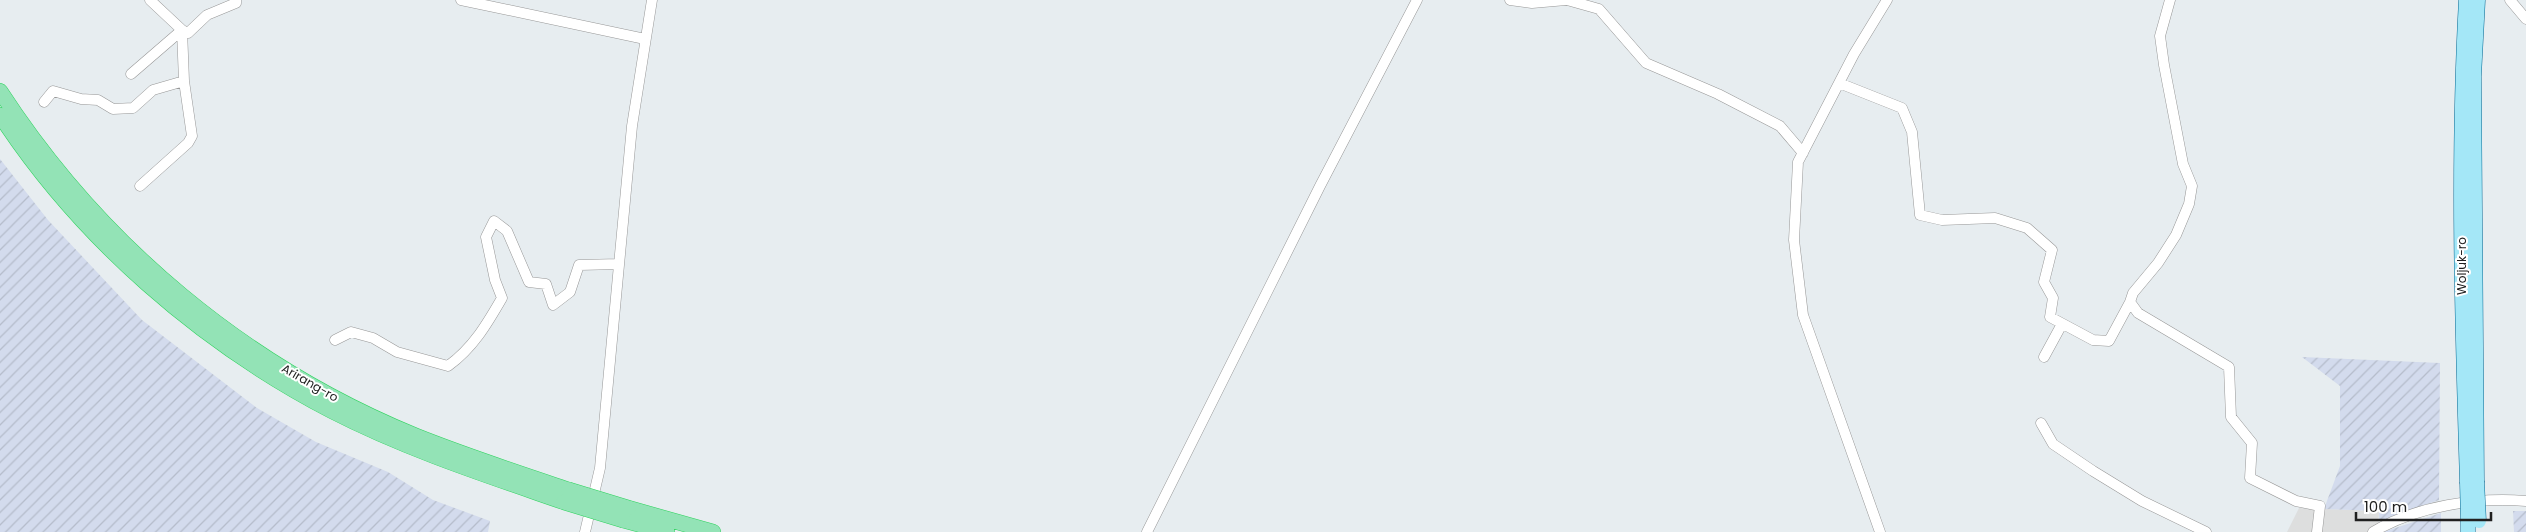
<svg xmlns="http://www.w3.org/2000/svg" width="2526" height="532" viewBox="0 0 2526 532" font-family="Poppins,sans-serif">
	<style>
		.residential { fill: #dddede }
		.farmland { fill: url(#farmland-furrows) }
		.lines { fill: none; stroke-linecap: round; stroke-linejoin: round }
		.minor-casing { stroke: #979797; stroke-width: 11 }
		.major-casing { stroke: #076a94; stroke-width: 15 }
		.highway-casing { stroke: #2fd35e; stroke-width: 16 }
		.minor { stroke: #fff; stroke-width: 10 }
		.major { stroke: #a4e7f7; stroke-width: 14 }
		.highway { stroke: #93e3b6; stroke-width: 15 }
		.major-bridge-casing { stroke: #076a94; stroke-width: 15; stroke-linecap: butt }
		.highway-bridge-casing { stroke: #2fd35e; stroke-width: 16; stroke-linecap: butt }
		.major-bridge { stroke: #a4e7f7; stroke-width: 14 }
		.highway-bridge { stroke: #93e3b6; stroke-width: 15 }
		.labels { text-anchor: middle; stroke-width: 4; stroke-linejoin: round; paint-order: stroke }
		.street-label { font-size: 12px; fill: #202020; stroke: #fff }
	</style>
	<defs>
		<pattern id="farmland-furrows" width="10" height="10" patternUnits="userSpaceOnUse" patternTransform="scale(1.25)"><rect width="10" height="10" fill="#d3dbed"/><path d="M-1 1l2-2M0 10L10 0M9 11l2-2" fill="none" stroke="#b5bccb"/></pattern>
	</defs>
	<rect width="100%" height="100%" fill="#e7edf0"/>
	<path class="residential" d="M2299 508 2379 511 2378 532H2287Z"/>
	<path class="farmland" d="M0 159 48 220 142 320 257 408 316 442 388 472 433 500 490 521 488 532H0Z
		M2302 357 2440 363 2439 500 2379 521V511L2324 509 2340 466V386Z
		M2526 511V532H2514L2513 511Z
		M2441 513V532H2383Z"/>
	<g class="lines">
		<g class="minor-casing">
			<path id="minor" d="M461 0 645 39
				M1510 0 1532 3 1566 0
				M1567 0 1599 9 1646 63 1718 94 1780 126 1803 153
				M2170 0 2160 36 2164 65 2183 164 2192 186 2189 204 2176 235 2158 263 2133 293 2130 302 2138 313 2229 367 2231 417 2252 443 2250 478 2296 501 2320 506 2317 532
				M2510 0 2526 19
				M131 74 182 30 188 33 207 15 236 3V0
				M1839 83 1902 108 1912 132 1920 215 1942 220 1995 218 2027 228 2052 250 2044 282 2053 298 2050 317 2093 340 2109 341 2130 302
				M44 102 53 91 81 99 98 100 113 109 133 108 153 90 184 81 182 30 150 0
				M140 186 188 143 192 136 184 81
				M335 340 351 332 373 338 397 352 448 366C473 348 487 324 502 298L495 280 486 237 494 221 507 231 529 282 546 284 553 305 570 292 579 265 619 264
				M2044 357 2062 324
				M2041 423 2053 444 2093 471 2142 501 2206 532
				M585 532 600 468 632 126 652 0
				M1147 532 1320 186 1417 0
				M1880 532 1803 315 1794 240 1798 162 1854 54 1887 0
				M2373 532C2416 506 2477 497 2526 501"/>
		</g>
		<g class="major-casing">
			<path id="major" d="M2466 0C2457 160 2462 322 2467 482
				M2477 481 2474 76 2478 0
				M2468 521V532"/>
		</g>
		<g class="highway-casing">
			<path id="highway" d="M0 91C101 246 245 366 416 436 466 456 518 473 569 490
				M0 115C81 239 201 343 332 411 406 449 486 475 564 502
				M628 508 713 532
				M623 520 667 532"/>
		</g>
		<use href="#minor" class="minor"/>
		<use href="#major" class="major"/>
		<use href="#highway" class="highway"/>
		<g class="major-bridge-casing">
			<path id="major-bridge" d="M2477 481 2479 521
				M2467 482 2468 521"/>
		</g>
		<g class="highway-bridge-casing">
			<path id="highway-bridge" d="M569 490 628 508
				M564 502 623 520"/>
		</g>
		<use href="#major-bridge" class="major-bridge"/>
		<use href="#highway-bridge" class="highway-bridge"/>
	</g>
	<g class="labels">
		<g class="street-label">
			<text transform="translate(2462 266) rotate(-90)" y="4">Woljuk-ro</text>
			<text transform="translate(310 383) rotate(30)" y="4">Arirang-ro</text>
		</g>
	</g>
	<path d="M2356 512v8h135v-8" fill="none" stroke="#202020" stroke-width="2.5"/>
	<text x="2364" y="512" font-size="15" fill="#202020" stroke="#ffffff" stroke-width="4" paint-order="stroke">100 m</text>
</svg>
